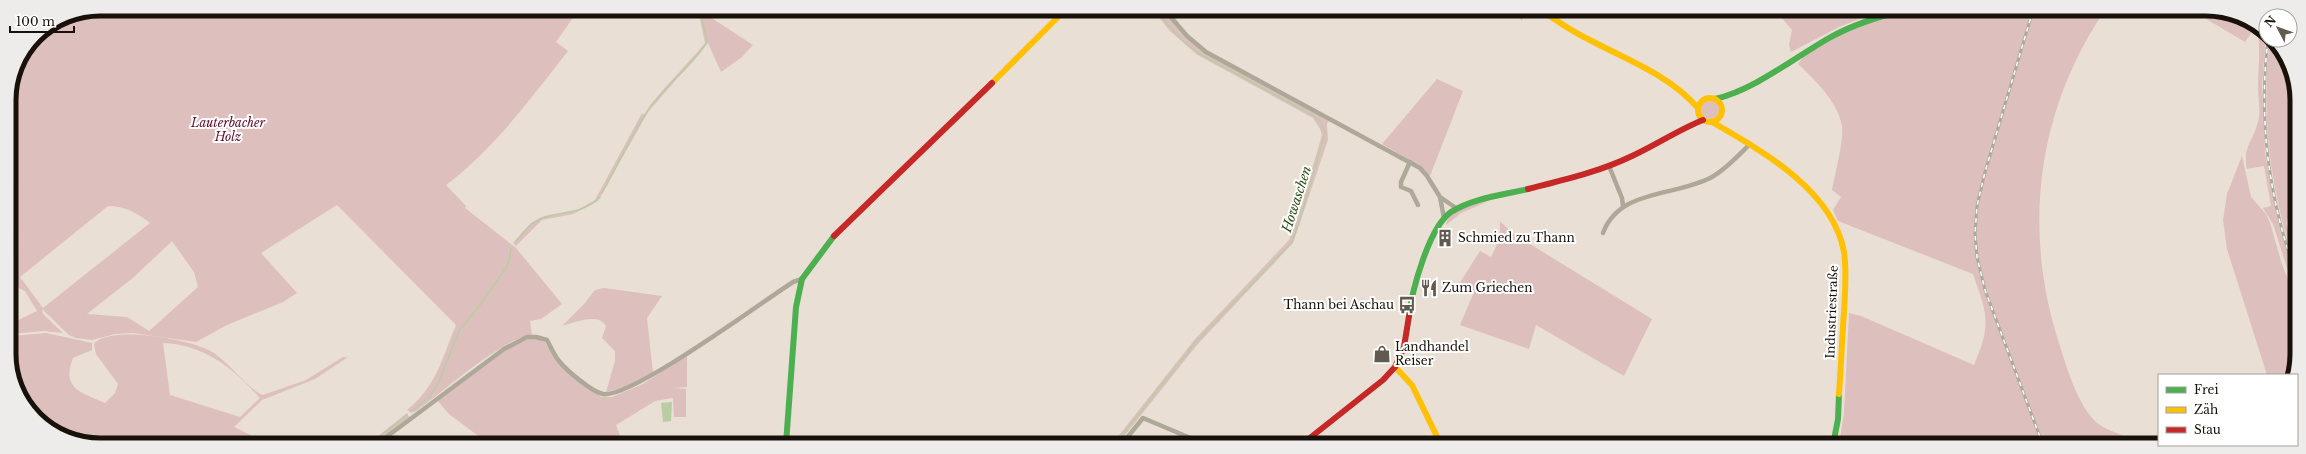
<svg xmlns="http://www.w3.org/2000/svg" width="2306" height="454" viewBox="0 0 2306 454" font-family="'Libre Baskerville',serif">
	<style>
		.green { fill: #ddbfbd; fill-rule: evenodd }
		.water { fill: #b9cda3 }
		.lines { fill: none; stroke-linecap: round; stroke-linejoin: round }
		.stream { stroke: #b9cda3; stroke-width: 1.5 }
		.street { stroke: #ada898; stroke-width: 4.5 }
		.fast { stroke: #4caf50; stroke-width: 6 }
		.slow { stroke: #ffc107; stroke-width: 6 }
		.jam { stroke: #c62828; stroke-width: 6 }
		.rail-casing { stroke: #aea89d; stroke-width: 3 }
		.rail { stroke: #fff; stroke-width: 1.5; stroke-dasharray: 4.5; stroke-linecap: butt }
		.labels { text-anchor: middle; stroke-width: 4; stroke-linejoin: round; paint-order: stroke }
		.park-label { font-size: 12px; font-style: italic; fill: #5f0f28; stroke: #fff }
		.poi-label { font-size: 12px; fill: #181109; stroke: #fff; text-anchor: start }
		.street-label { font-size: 12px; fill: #181109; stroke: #fff }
		.water-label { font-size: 13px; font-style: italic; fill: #304f16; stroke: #fff }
		.rim { fill: none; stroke: #181109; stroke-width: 5 }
	</style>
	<rect width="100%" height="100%" fill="#eadfd4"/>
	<path class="green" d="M100 9H579L556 42 568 51C531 98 494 149 446 185L466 206 465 208 516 248 562 304 541 319 530 321 532 335C505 336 440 394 416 411L411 413 407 410C437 386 442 358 456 325L337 205 261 253 297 293 283 302 227 325 196 342 133 333 115 334 92 340 76 338 69 335 42 309 43 314 63 333 44 331 11 334 10 324 37 311 25 291 10 284 9 100 16 65 36 36 66 16ZM108 206C124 206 138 213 150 223L43 308 20 277ZM172 241 194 272 198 287 149 331 127 317 87 314 134 277Z
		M698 9 753 45 742 57 721 72 708 43 648 112 598 201 573 214 542 220 516 246 513 243 531 223 542 217 577 210 595 200 642 113 644 115C662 88 685 67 705 43Z
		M1152 9H1161L1200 50 1329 121 1327 124 1328 140 1293 243 1197 345 1118 444H1112L1195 339 1289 240 1297 220 1322 135 1320 129 1313 118 1196 54 1169 30Z
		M1506 10H1524L1522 21C1518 15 1511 16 1506 10Z
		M1770 10H1882L1839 27 1791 52 1789 45 1792 30 1782 18Z
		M1922 10H2105C2037 110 2022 229 2059 343 2066 366 2076 399 2092 418 2104 432 2125 433 2139 445H1839L1844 413 1849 313 1861 316 1974 365C1992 323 1987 315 1973 274L1838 221 1833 210 1841 197 1832 190C1835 174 1844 140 1842 126 1838 102 1815 80 1798 64 1818 34 1888 17 1922 10Z
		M2191 10H2218L2254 29 2245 42Z
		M2257 29 2266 34 2262 86 2265 153 2276 212 2296 279V296L2273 224 2263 208 2271 206 2264 166 2247 169C2242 147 2253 142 2258 122 2261 111 2258 99 2258 88 2258 68 2261 49 2257 29Z
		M2270 40H2272L2295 82 2296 198 2286 223 2296 256V267C2271 194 2260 117 2270 40Z
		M1437 79 1463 91 1430 176 1420 166 1382 144Z
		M1701 110a9 9 0 1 1 18 0a9 9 0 1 1-18 0Z
		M2242 156 2251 197 2266 214 2270 223 2282 264 2296 301V366L2293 375H2267L2227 249 2223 220 2227 194Z
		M1489 201 1461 213 1446 225C1448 208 1475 205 1489 201Z
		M1500 221 1512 233 1652 319 1624 376 1536 325 1529 349 1460 325 1474 292 1459 284 1480 251 1491 257 1500 238Z
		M604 288 662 296 647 318 653 373 626 387 606 392 615 361V351L602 338 606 326C598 312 574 323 562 326L584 304 595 290Z
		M46 333 92 343V350L73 358C61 389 81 392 105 403L115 393 118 384 96 354 94 344C110 324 195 340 214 353 229 363 249 390 263 395L306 380 343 357H348L315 379 262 400 234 427 270 444H88L40 422 11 372V336ZM163 343C205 345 233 368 260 398L240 417 170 395Z
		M534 338 545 342 560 365 601 397H612L643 384 687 355V387L673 388 686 389V417H674L673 398 655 401 616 425 623 444H489L449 414 437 400C462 382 504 343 534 338Z
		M407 413 409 417 408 419 375 444H368Z"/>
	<path class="water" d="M672 402 671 421 663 422 661 403Z"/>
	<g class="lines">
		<path class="stream" d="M602 193C618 165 632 133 650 107 667 83 692 67 707 42L700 9
			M516 241C524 231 532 221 545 217 565 211 583 214 600 197
			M412 411 429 397 438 384 459 331 480 305 506 268 510 258 511 248
			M371 444 407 415
			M1115 444 1195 343 1292 242 1299 223 1325 133 1320 121 1314 116 1198 53 1181 39 1154 9"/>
		<path class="street" d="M1164 9 1187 36 1206 52 1420 168 1427 176 1440 197 1444 218
			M1410 162 1401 182V187L1411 191 1418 205
			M1609 166 1622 198 1623 206
			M1440 197 1456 208
			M1603 233C1620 188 1676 197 1712 177 1726 169 1738 156 1749 145
			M377 444 504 349 527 337H536L547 340C551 347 554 355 559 361 566 370 592 392 603 394 631 399 762 302 793 282L802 279
			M1122 444 1143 418 1207 445
			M1176 445 1183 435"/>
		<path class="fast" d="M1715 99C1754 90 1794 58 1829 38 1854 24 1880 16 1907 10
			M1409 316C1412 290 1429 227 1451 212 1473 198 1503 195 1528 189
			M786 444 796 307 802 279 834 236
			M1833 445 1838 419 1839 394"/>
		<path class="slow" d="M1541 10C1556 20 1571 31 1588 39 1627 60 1668 74 1698 108
			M992 83 1066 9
			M1698 110a12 12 0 1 1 24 0a12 12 0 1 1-24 0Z
			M1712 122C1762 151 1833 190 1844 252 1847 272 1845 292 1844 312 1842 339 1841 366 1839 394
			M1395 367 1412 385 1441 445"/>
		<path class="jam" d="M1528 189C1563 180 1599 172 1632 156 1656 145 1678 130 1703 120
			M834 236 992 83
			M1301 445 1383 380 1395 367 1404 347 1409 316"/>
		<g class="rail-casing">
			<path id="rail" d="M2033 10 1985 172 1977 206 1975 234 1977 257 1985 290 2043 445
				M2268 40C2258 119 2269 200 2296 274"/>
		</g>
		<use href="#rail" class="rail"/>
	</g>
	<defs>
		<g id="building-bare" transform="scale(1.38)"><path d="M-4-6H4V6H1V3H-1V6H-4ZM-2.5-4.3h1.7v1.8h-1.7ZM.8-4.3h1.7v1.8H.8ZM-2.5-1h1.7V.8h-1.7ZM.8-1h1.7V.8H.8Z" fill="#625950" stroke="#fff" stroke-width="2.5" paint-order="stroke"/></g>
		<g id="restaurant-bare" transform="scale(1.38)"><path d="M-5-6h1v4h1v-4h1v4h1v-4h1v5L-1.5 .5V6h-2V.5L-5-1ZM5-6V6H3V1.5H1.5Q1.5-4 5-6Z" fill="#625950" stroke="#fff" stroke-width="2.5" paint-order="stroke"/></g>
		<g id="bus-bare" transform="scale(1.38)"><path d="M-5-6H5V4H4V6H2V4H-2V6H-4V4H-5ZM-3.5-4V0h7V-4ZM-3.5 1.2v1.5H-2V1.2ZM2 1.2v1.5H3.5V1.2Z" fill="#625950" stroke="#fff" stroke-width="2.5" paint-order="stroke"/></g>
		<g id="shop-bare" transform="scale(1.38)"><path d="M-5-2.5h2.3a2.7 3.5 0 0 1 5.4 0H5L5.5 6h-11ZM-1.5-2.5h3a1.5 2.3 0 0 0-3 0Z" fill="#625950" stroke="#fff" stroke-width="2.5" paint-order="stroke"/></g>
	</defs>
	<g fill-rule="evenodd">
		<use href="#building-bare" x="1445" y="238"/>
		<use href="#restaurant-bare" x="1429" y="288"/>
		<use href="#bus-bare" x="1407" y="305"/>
		<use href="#shop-bare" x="1382" y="354"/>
	</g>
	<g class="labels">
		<g class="park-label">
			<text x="228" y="127">Lauterbacher<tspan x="228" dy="14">Holz</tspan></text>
		</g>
		<g class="poi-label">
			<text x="1458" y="242">Schmied zu Thann</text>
			<text x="1442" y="292">Zum Griechen</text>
			<text x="1394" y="309" text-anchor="end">Thann bei Aschau</text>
			<text x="1395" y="351">Landhandel<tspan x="1395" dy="14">Reiser</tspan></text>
		</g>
		<g class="street-label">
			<text transform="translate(1832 312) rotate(-88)" y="4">Industriestraße</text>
		</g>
		<g class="water-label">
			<text transform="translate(1296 199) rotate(-72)" y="5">Howaschen</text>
		</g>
	</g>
	<path d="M0 0H2306V454H0ZM100 16H2206A84 84 0 0 1 2290 100V354A84 84 0 0 1 2206 438H100A84 84 0 0 1 16 354V100A84 84 0 0 1 100 16Z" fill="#edeceb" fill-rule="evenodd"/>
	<path class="rim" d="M100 16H2206A84 84 0 0 1 2290 100V354A84 84 0 0 1 2206 438H100A84 84 0 0 1 16 354V100A84 84 0 0 1 100 16Z"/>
	<rect x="2158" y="374" width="140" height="72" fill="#ffffff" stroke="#a3a09d"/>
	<rect x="2166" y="387" width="20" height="6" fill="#4caf50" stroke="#a3a09d"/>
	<text x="2194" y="394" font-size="12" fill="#181109">Frei</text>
	<rect x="2166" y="407" width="20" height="6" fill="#ffc107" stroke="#a3a09d"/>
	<text x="2194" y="414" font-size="12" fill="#181109">Zäh</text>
	<rect x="2166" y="427" width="20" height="6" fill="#c62828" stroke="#a3a09d"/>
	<text x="2194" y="434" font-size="12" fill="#181109">Stau</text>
	<g transform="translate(2278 28) rotate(311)"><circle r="19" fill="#ffffff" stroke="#a3a09d"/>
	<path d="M0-3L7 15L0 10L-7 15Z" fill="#625950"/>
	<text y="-6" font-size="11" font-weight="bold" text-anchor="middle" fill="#181109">N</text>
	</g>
	<path d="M10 26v6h64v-6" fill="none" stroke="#181109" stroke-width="2"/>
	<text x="16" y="26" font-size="12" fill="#181109" stroke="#ffffff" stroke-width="3" paint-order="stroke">100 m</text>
</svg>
